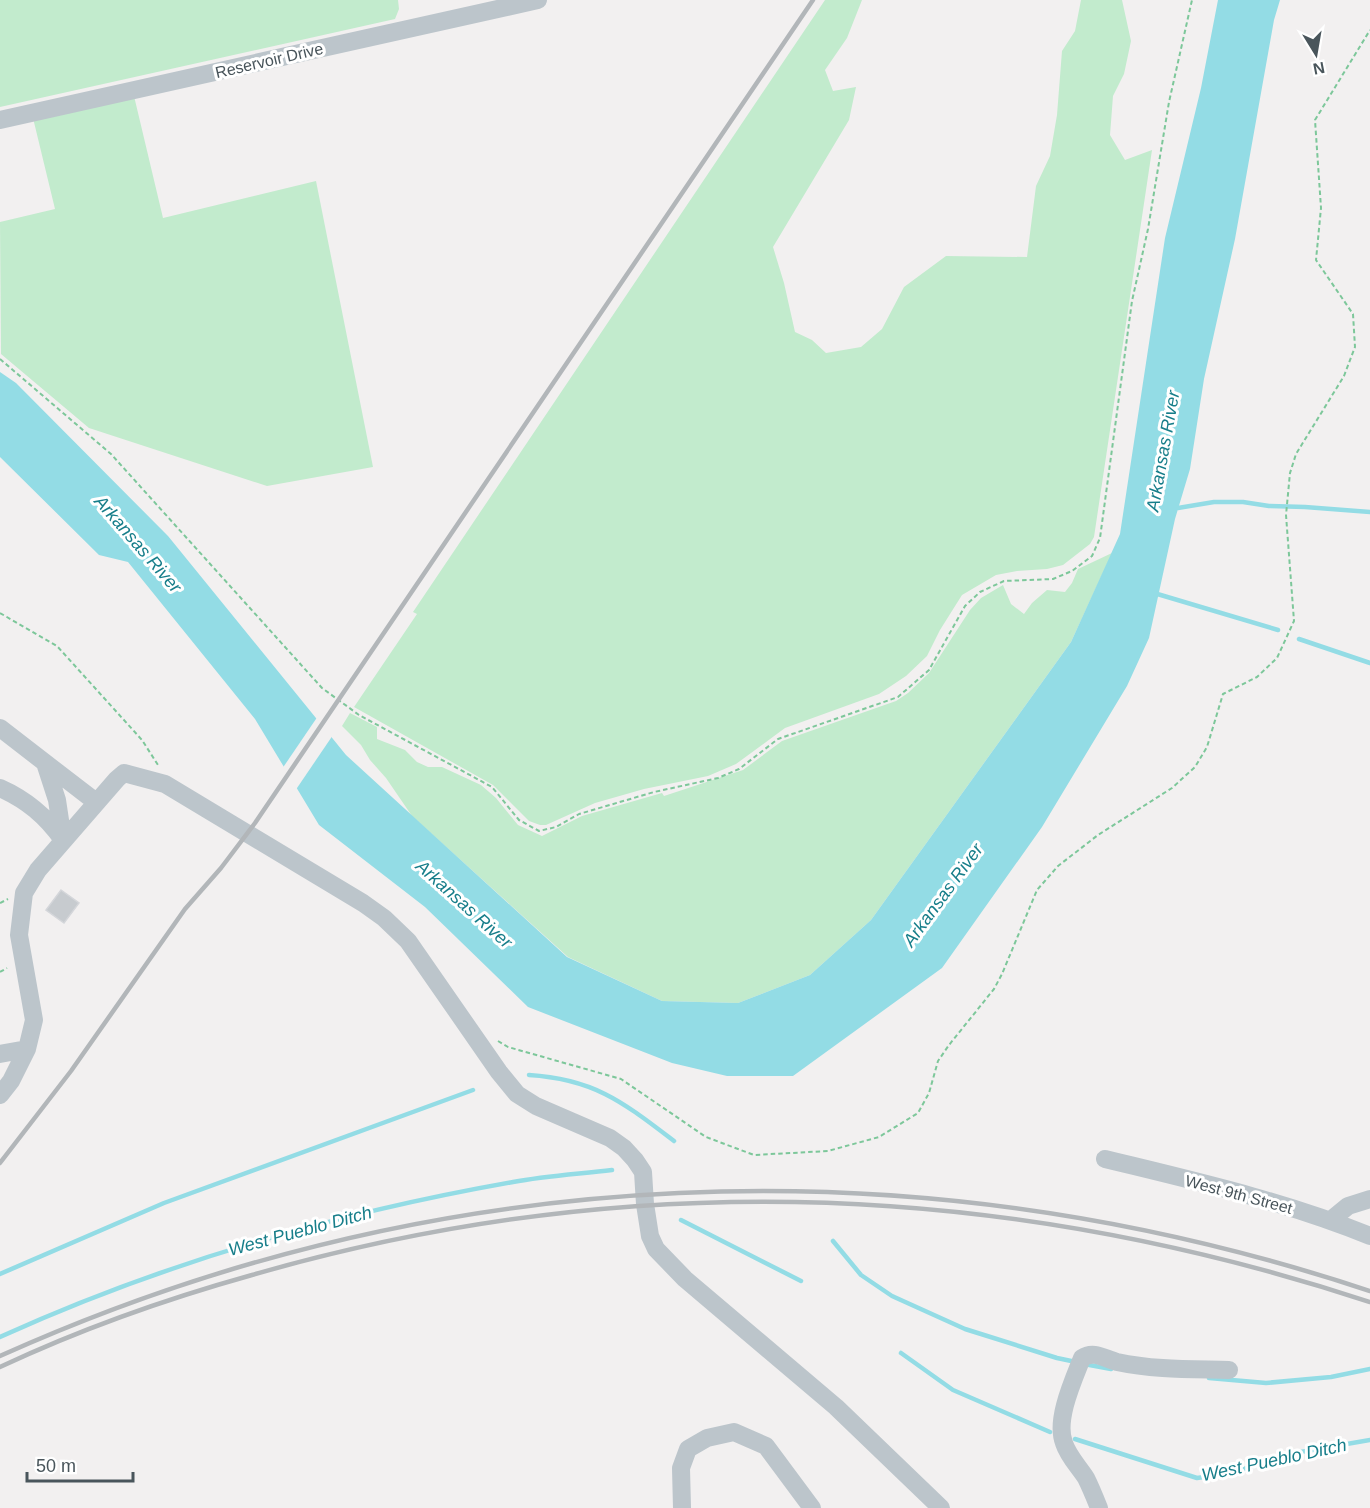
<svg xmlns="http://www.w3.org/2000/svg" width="1370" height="1508" viewBox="0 0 1370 1508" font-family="Helvetica,sans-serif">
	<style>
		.green { fill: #c2ebcd }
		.water { fill: #93dce5 }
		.pier { fill: #f2f0f0 }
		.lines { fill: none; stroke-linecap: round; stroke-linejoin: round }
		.stream { stroke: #93dce5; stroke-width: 4.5 }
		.building { fill: #c7cbcf; stroke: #d4d6da; stroke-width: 1.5 }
		.path { stroke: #7dc79a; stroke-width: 2; stroke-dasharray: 4.5 3; stroke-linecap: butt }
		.minor { stroke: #bcc5cb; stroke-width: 18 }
		.rail { stroke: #b2b6b9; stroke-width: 4.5 }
		.labels { text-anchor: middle; stroke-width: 6; stroke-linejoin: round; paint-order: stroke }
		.street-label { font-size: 16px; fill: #49555b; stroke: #fff }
		.water-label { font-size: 18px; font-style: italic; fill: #177e8a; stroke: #fff }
	</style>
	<rect width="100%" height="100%" fill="#f2f0f0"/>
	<path class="green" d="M0 0H398L399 9 395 19 0 107Z
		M825 0H862L847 38 825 70 833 91 856 87 849 120 773 247 784 283 795 332 812 340 826 353 861 347 882 329 904 287 946 256 1027 257 1036 186 1050 156 1057 115 1062 51 1075 31 1081 0H1122L1131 41 1124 74 1113 96 1110 135 1125 160 1152 150 1094 537 1090 544 1063 565 1047 569 1017 571 996 575 962 595 940 630 927 656 906 676 879 694 785 728 736 764 708 776 644 789 595 803 546 825H540L529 821 493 785 354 707 417 614 413 612Z
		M134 96 163 218 316 181 373 467 267 486 89 428 1 354 0 222 55 209 33 118Z
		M1112 553 1071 642 871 920 810 975 738 1003 662 1001 568 957 412 816 386 778 370 760 361 745 342 726 350 713 377 727V739L405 750 417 762 428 767H442L481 785 496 798 518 825 542 836 582 816 662 793 664 796 743 770 782 741 896 701 908 693 929 673 970 610 981 598 1003 585 1011 604 1024 614 1032 603 1047 590 1065 592 1072 583 1078 569Z"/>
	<path class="water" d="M1218 0H1280L1274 20 1235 239 1204 379 1190 469 1175 519 1149 638 1127 686 1042 827 942 968 793 1076H727L672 1063 528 1007 425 907 319 825 255 719 128 562 99 555 0 457V372L16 383 168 536 346 755 567 957 662 1001 738 1003 810 975 871 920 1071 642 1120 534 1165 238 1201 88Z"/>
	<path class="pier" d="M318 716 333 735 295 791 282 769Z"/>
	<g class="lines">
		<path class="stream" d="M1178 508 1214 502H1243L1269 506 1305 507 1370 512
			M1154 593 1278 630
			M1299 639 1370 663
			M529 1075C595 1079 624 1103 674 1141
			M681 1220 801 1281
			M833 1241 861 1275 892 1296 965 1329 1057 1358 1076 1362
			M0 1274 164 1203 473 1090
			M0 1337C163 1263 337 1213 513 1182 546 1176 579 1174 612 1170
			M901 1353 953 1390 1050 1432
			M1084 1364 1111 1369
			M1209 1378 1266 1383 1331 1377 1370 1369
			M1075 1439 1197 1478 1232 1473 1289 1454 1370 1440"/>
	</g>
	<path class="building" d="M61 890 79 903 64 923 46 910Z"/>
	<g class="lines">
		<path class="path" d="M0 359 111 454 322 688 359 715 492 787 519 820 539 831 556 827 579 814 654 792 718 778 739 769 778 739 898 697 929 670 965 606 980 592 1004 581 1053 579 1072 571 1092 556 1100 538 1132 301 1148 229 1169 102 1192 0
			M0 613 57 646 142 740 158 765
			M0 903 8 899
			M0 972 7 968
			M498 1041 508 1047 621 1079 706 1137 754 1155 828 1151 879 1137 918 1113 929 1093 938 1061 949 1045 994 989 1002 974 1037 890 1058 866 1098 835 1172 788 1195 767 1207 747 1223 694 1257 677 1277 658 1294 621 1286 515 1290 473 1296 454 1344 376 1355 347 1353 314 1316 260 1321 208 1315 120 1370 30"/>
		<path class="minor" d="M0 120 538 0
			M0 728 96 802
			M0 788C27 800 46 816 63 840L57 800 45 763
			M0 1054 27 1049
			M0 1095 11 1081 27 1049 34 1020 19 935 24 893 38 870 117 779 124 773 165 784 363 903 384 918 408 941 499 1072 517 1094 536 1106 610 1138 624 1148 635 1160 643 1172 645 1204 650 1236 656 1249 685 1279 836 1407 941 1508
			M1105 1159C1195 1181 1284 1201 1370 1236
			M1331 1220 1348 1206 1370 1199
			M682 1508 681 1468 688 1449 707 1438 734 1432 766 1446 812 1508
			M1099 1508C1095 1498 1091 1488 1086 1478 1079 1467 1068 1456 1064 1443 1055 1420 1073 1381 1082 1358 1094 1350 1105 1359 1117 1362 1154 1370 1192 1369 1229 1370"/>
		<path class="rail" d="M0 1163 71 1071 185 909 221 868 255 823 813 0
			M0 1356C439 1159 914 1140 1370 1291
			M0 1367C81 1329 166 1299 252 1275 626 1167 1001 1181 1370 1302"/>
	</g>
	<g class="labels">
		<g class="street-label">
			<text transform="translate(269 60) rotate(-13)" y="6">Reservoir Drive</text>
			<text transform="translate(1239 1194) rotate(15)" y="6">West 9th Street</text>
		</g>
		<g class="water-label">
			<text transform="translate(1163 451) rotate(-80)" y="6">Arkansas River</text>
			<text transform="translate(138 544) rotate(49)" y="6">Arkansas River</text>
			<text transform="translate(943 895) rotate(-54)" y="6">Arkansas River</text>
			<text transform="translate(464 904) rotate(42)" y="6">Arkansas River</text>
			<text transform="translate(300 1231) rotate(-15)" y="6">West Pueblo Ditch</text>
			<text transform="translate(1274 1460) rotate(-12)" y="6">West Pueblo Ditch</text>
		</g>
	</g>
	<g transform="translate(1316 54) rotate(169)" stroke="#ffffff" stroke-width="4.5" paint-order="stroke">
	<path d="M0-4.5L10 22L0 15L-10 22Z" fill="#49555b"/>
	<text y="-9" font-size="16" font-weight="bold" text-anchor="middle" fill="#49555b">N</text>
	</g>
	<path d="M27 1472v9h106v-9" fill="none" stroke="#49555b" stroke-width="3"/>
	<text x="36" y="1472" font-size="18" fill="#49555b" stroke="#ffffff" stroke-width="4.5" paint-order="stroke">50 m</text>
</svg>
